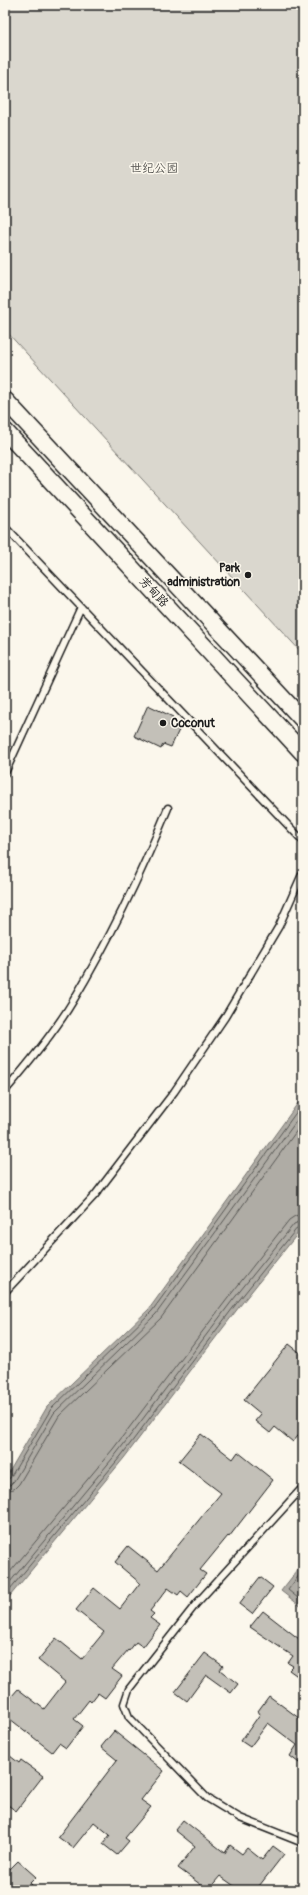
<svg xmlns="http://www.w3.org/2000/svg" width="308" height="1895" viewBox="0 0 308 1895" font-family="Pangolin,'LXGW WenKai TC',sans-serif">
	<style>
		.green { fill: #dad7ce; stroke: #7b7a75 }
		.water { fill: #afaca5; stroke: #74726e }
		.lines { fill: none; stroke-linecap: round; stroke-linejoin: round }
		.shore { stroke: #575653; stroke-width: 1 }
		.building { fill: #c3c0b8; stroke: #1c1c1c }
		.lane-casing { stroke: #1c1c1c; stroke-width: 9 }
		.secondary-casing { stroke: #1c1c1c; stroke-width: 19 }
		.lane { stroke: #fbf7ec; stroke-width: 6 }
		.secondary { stroke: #fbf7ec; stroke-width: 16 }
		.poi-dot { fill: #1c1c1c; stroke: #fbf7ec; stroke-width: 1.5 }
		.labels { text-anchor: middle; stroke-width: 3; stroke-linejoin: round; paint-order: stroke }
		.park-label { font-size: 12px; fill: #555451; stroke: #fbf7ec }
		.poi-label { font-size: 12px; font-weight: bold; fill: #1c1c1c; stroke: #fbf7ec; text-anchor: end }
		.street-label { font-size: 12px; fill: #1c1c1c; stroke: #fbf7ec }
	</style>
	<rect width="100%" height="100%" fill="#fbf7ec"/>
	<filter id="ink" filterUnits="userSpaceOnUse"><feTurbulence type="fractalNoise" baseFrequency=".025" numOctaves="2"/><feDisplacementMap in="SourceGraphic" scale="8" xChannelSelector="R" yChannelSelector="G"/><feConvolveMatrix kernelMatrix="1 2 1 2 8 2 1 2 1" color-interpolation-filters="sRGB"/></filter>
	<g filter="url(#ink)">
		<path class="green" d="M5 5H303V654L5 330Z"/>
		<path class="water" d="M303 1096V1227L239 1307 124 1458 5 1602V1479L47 1407 149 1309Z
			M303 1563V1608L281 1591Z"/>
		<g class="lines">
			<path class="shore" d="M5 1480 10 1478 51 1409 152 1311 303 1103
				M5 1485H10L14 1481 54 1413 156 1314 303 1112
				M5 1491 14 1489 19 1484 59 1416 161 1318 303 1122
				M303 1570 288 1590 303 1602
				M5 1578 113 1449 228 1298 289 1220 295 1216 303 1214
				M5 1588 117 1453 232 1301 294 1224 303 1220
				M5 1595 121 1456 236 1304 298 1227 303 1225"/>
		</g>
		<path class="building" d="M148 705 173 717 169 726 179 730 171 747 163 744 161 749 134 736Z
			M289 1344 303 1355V1430L293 1442 275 1427 270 1433 255 1421 261 1414 244 1400Z
			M201 1434 233 1459 238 1452 273 1480 229 1537 228 1536 200 1570 206 1574 188 1597 181 1591 178 1595 168 1588 150 1611 154 1614 150 1618 160 1625 143 1647 136 1642 129 1651 128 1650 112 1669 122 1676 105 1698 98 1693 91 1702 89 1700 74 1719 83 1726 66 1748 59 1743 52 1752 5 1715V1704L18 1689 44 1709 65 1682 38 1660 56 1638 82 1659 104 1632 76 1610 94 1588 120 1609 140 1583 115 1562 128 1546 158 1570 221 1493 179 1461Z
			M260 1577 273 1587 252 1614 239 1604Z
			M263 1611 303 1642V1680L289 1670 293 1666 288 1663 293 1656 250 1627Z
			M205 1653 223 1666 220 1670 238 1684 231 1693 206 1675 187 1701 175 1692Z
			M269 1696 303 1721V1766L290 1756 297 1745 268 1723 250 1747 241 1741 260 1714 258 1711Z
			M114 1731 164 1771 141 1800 151 1807 125 1838 129 1841 117 1855 103 1844 110 1835 94 1822 73 1848 58 1837 117 1760 101 1747Z
			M5 1752 19 1763 21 1760 43 1776 16 1811 5 1803Z
			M183 1820 225 1853 230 1845 242 1854 247 1848 262 1860 273 1846 284 1854 256 1890H240L220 1876 208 1890 178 1868 195 1846 175 1830Z
			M18 1861 36 1877 30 1883 37 1890H5V1874Z"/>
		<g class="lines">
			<g class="lane-casing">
				<path id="lane" d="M5 527 303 841
					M5 773 81 607
					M5 1091C29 1063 54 1033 73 1001 110 939 141 874 168 808
					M5 1292 95 1195 174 1092 225 1017 279 926 303 872
					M303 1487 196 1604 129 1689 124 1704 129 1717 207 1798 240 1818 303 1843"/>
			</g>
			<g class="secondary-casing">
				<path id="secondary" d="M5 400 303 720
					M5 431 303 753"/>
			</g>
			<use href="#lane" class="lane"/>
			<use href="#secondary" class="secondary"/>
		</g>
	</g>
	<g class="poi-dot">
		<circle cx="248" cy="575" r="4"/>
		<circle cx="163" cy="723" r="4"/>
	</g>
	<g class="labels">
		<g class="park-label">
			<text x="154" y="172">世纪公园</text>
		</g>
		<g class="poi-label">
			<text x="240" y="572">Park<tspan x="240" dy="14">administration</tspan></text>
			<text x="171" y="727" text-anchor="start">Coconut</text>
		</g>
		<g class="street-label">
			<text transform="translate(154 592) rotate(47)" y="4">芳甸路</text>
		</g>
	</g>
	<rect width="308" height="1895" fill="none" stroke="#fbf7ec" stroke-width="20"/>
	<rect x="10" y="10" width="288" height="1875" fill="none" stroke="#1c1c1c" stroke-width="1.5" filter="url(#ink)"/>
</svg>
